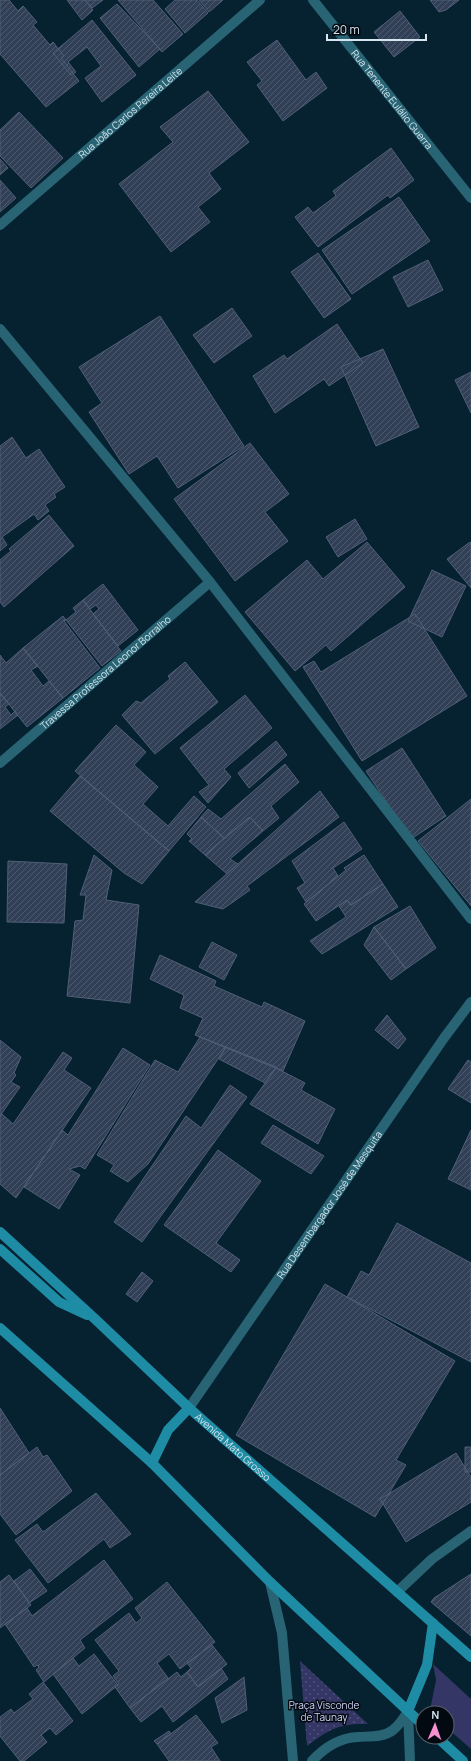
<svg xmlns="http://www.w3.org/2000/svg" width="471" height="1761" viewBox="0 0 471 1761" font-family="Manrope,sans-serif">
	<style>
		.grass { fill: #343665 }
		.park { fill: url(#park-dots) }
		.building { fill: url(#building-hatch); stroke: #505f77 }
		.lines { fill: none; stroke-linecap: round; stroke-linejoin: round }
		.minor { stroke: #286473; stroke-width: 10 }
		.tertiary { stroke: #286473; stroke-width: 10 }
		.secondary { stroke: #1d8ca4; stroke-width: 10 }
		.labels { text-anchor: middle; stroke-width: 3; stroke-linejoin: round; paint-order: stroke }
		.street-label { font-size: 10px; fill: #d6e5ef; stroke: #020910 }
		.park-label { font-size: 10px; fill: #d1d5f7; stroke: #020910 }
	</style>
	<defs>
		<pattern id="park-dots" width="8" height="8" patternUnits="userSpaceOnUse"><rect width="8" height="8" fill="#343665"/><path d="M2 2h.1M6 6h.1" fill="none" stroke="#51537b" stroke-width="1.8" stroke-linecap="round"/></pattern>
		<pattern id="building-hatch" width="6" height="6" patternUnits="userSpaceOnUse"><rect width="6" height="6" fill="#314057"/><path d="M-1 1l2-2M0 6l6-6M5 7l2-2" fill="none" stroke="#4e5b6f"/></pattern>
	</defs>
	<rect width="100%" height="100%" fill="#062130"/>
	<path class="grass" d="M433 1664 471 1699V1749L447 1728V1713H432L431 1705 436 1680Z"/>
	<path class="park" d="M300 1661 368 1724C340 1723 329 1729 307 1746Z"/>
	<path class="building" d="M0 0H9L18 11 23 6 37 22 33 25 50 45 53 42 64 56 61 58 79 81 46 107 0 54Z
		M67 0H85L93 10 82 20Z
		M85 0H103L92 8Z
		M118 0H153L183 34 162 52Z
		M175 0H197L208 13 185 33 165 9Z
		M199 0H223L209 12Z
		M430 0H459L446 10 439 12Z
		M117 4 160 49 139 67 100 18Z
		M400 11 420 37 394 57 374 32Z
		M92 20 136 75 102 102 85 78 101 66 87 47 68 62 76 72 71 75 53 53Z
		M277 40 306 80 316 72 327 88 283 121 257 85 262 81 247 62Z
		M208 91 249 142 209 173 221 189 198 207 210 222 171 252 119 184 173 142 160 127Z
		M19 112 63 158 31 188 0 156V130Z
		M391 148 414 180 390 198 388 195 318 247 295 217 308 207 313 213 336 196 333 191Z
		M0 159 8 168 0 175Z
		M0 180 16 198 0 212Z
		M399 197 430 241 352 294 322 250Z
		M318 253 351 299 324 318 291 272Z
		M428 260 443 290 408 307 393 277Z
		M232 308 252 336 214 363 193 335Z
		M160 316 244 446 178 488 157 456 129 474 89 412 102 403 79 367Z
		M337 324 363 363 329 386 324 379 275 413 253 376 284 355 287 359Z
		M383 349 419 427 376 446 341 367Z
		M471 372V413L455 380Z
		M12 437 26 458 39 449 65 487 54 494 56 497 45 505 49 511 38 520 34 514 2 537 7 545 0 551V446Z
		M250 443 289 494 265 512 288 541 235 581 174 499Z
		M49 515 74 546 4 607 0 602V560L11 551 9 549Z
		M355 519 367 539 338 557 326 537Z
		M367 542 405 587 331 651 326 645 295 671 245 612 307 560 323 579Z
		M470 542 471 543V588L447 559Z
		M432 570 466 586 442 637 408 621Z
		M103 584 138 630 118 646 93 614 99 609 96 605 90 609 83 600Z
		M83 600 121 651 102 666 66 620 76 612 73 608Z
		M415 614 467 696 362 761 303 667 314 661 321 672Z
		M63 616 66 620 64 621 100 668 63 698 23 648Z
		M23 648 38 666 31 670 43 686 49 681 63 698 27 727 0 693V655L6 663Z
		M185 662 218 702 155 754 122 715 136 701 141 703 170 679 168 676Z
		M0 693 9 704 5 707 11 715 15 711 18 715 0 729Z
		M245 695 272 728 224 769 231 777 208 803 199 792 209 785 180 748Z
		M116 725 146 752 134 765 158 787 143 804 168 826 194 796 206 807 169 851 75 771Z
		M276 741 287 755 249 788 238 773Z
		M402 748 446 816 411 839 366 771Z
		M285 764 299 782 271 806 279 818 263 831 250 817 224 838 201 817 208 809 221 819Z
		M80 776 169 851 142 884 124 873 50 811Z
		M320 791 339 817 247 886 250 890 223 909 195 902Z
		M471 799V906L418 841Z
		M201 817 224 838 205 855 189 841 192 839 187 834Z
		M250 817 263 831 230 859 238 864 227 874 205 855Z
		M344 822 362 849 333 868 338 876 306 902 297 888 305 883 292 861Z
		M94 855 112 870 106 900 139 905 130 1003 67 996 75 921 83 920 86 895H80Z
		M364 855 383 884 351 905 347 900 316 921 304 904 346 870 344 868Z
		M8 861 67 864 64 923 7 922Z
		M383 884 398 907 322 954 310 941 346 917 339 906 347 900 351 905Z
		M410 906 436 948 406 969 374 927Z
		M374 927 406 969 391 980 364 945Z
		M212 942 237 955 224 980 199 967Z
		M160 955 216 981 214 986 262 1007 264 1002 305 1021 283 1071 195 1035 203 1018 180 1008 184 995 150 979Z
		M387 1015 406 1039 398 1049 375 1030Z
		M200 1037 226 1047 148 1164 128 1182 110 1171 114 1165 97 1155 155 1060 178 1072Z
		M0 1040 21 1057 14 1073 16 1075 11 1082 20 1087 0 1116Z
		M226 1047 276 1067V1068L265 1083 219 1059Z
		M123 1048 150 1065 85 1169 80 1166 69 1169 80 1175 59 1209 24 1187 62 1130 68 1135Z
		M63 1052 72 1058 64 1070 91 1088 16 1198 0 1184V1117L2 1114 13 1124Z
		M468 1060 471 1062V1103L448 1089Z
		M276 1068 305 1083 301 1090 335 1109 318 1144 250 1104Z
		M230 1085 247 1097 142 1242 114 1222 186 1116 201 1128Z
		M273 1125 324 1156 311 1174 261 1143Z
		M471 1130V1190L448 1179Z
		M218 1150 261 1181 216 1243 240 1260 231 1272 164 1225Z
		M397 1223 471 1263V1362L347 1297 361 1271 369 1275Z
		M142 1272 153 1281 137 1302 126 1294Z
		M325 1284 455 1361 396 1460 406 1465 375 1517 236 1435Z
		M0 1408 29 1453 0 1475Z
		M37 1447 43 1457 47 1455 72 1491 16 1535 0 1514V1475Z
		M465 1447H471V1472H465Z
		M456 1453 471 1477V1502L406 1542 380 1499Z
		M96 1493 131 1534 110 1548 104 1539 48 1583 15 1540 37 1524 43 1532Z
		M104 1560 133 1599 80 1640 85 1648 44 1682 36 1670 39 1667 37 1665 34 1667 5 1624 27 1608 32 1616Z
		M30 1569 47 1591 29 1603 14 1581Z
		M471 1574V1636L431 1602 434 1598Z
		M9 1575 31 1605 0 1628V1582Z
		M167 1582 215 1642 180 1669 169 1654 157 1663 168 1678 130 1708 115 1687 119 1684 113 1676 119 1671 95 1640 129 1613 136 1623 142 1618 135 1608Z
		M212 1645 227 1664 198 1687 187 1672 191 1668 187 1663Z
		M94 1654 118 1685 82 1714 53 1674 73 1658 79 1666Z
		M221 1668 228 1679 173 1722 162 1706 141 1722 130 1708 177 1672 181 1677 187 1672 198 1687Z
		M244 1677 247 1710 222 1723 215 1698Z
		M43 1682 73 1721 56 1735 50 1728 41 1735 47 1742 24 1761H20L0 1736V1717L11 1709 14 1713 33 1699 29 1694Z
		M196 1715 218 1743 211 1747 220 1761H169L157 1744Z
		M169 1731 171 1734 157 1744 154 1741Z"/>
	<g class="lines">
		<g class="minor">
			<path id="s1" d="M0 225 260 0"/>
			<path d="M0 329 210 582 471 919"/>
			<path id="s2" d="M0 763 210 582"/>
			<path id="s3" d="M189 1408 444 1038 471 1002"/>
			<path d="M397 1592 432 1559 471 1531"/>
			<path d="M408 1711 410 1761"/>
		</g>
		<g class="tertiary">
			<path id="s4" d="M313 0 471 198"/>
			<path d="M270 1582 282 1633 293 1761"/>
			<path d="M312 1761C324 1748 339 1738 357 1737 369 1736 383 1738 393 1730 399 1725 404 1718 408 1711"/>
		</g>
		<g class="secondary">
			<path id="s5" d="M0 1232 94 1318 189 1408 471 1657"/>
			<path d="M0 1249 59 1302 87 1315"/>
			<path d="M0 1328 152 1463 270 1582 423 1725"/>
			<path d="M152 1463 168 1430 189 1408"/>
			<path d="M408 1711 427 1665 433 1623"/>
			<path d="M437 1737 463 1761"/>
		</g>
	</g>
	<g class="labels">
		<g class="street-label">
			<text dy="4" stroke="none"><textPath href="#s4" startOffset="127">Rua Tenente Eulálio Guerra</textPath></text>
			<text dy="4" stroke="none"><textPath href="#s1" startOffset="172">Rua João Carlos Pereira Leite</textPath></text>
			<text dy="4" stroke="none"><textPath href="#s2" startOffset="139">Travessa Professora Leonor Borralho</textPath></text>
			<text dy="4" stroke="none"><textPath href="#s3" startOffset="247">Rua Desembargador José de Mesquita</textPath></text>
			<text dy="4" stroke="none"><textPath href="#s5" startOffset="317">Avenida Mato Grosso</textPath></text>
		</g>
		<g class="park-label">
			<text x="324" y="1709">Praça Visconde<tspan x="324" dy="12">de Taunay</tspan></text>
		</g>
	</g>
	<g transform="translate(435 1725) rotate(2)"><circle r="19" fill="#020910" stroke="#576169"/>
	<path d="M0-3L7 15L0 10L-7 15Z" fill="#f690cf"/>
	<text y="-6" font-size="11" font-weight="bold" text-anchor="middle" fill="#d6e5ef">N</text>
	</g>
	<path d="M327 34v6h99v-6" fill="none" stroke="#d6e5ef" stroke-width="2"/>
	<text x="333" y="34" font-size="12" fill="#d6e5ef" stroke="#020910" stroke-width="3" paint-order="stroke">20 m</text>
</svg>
